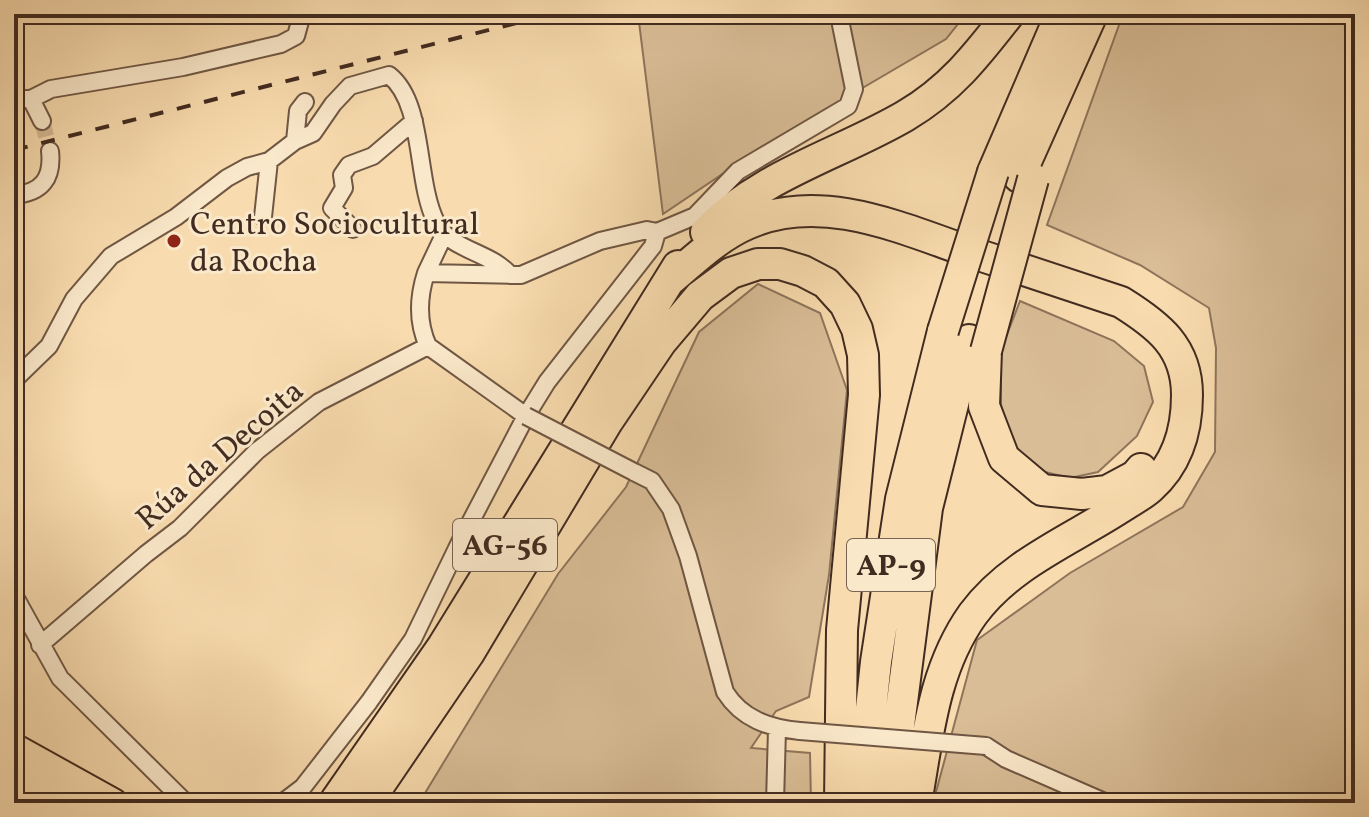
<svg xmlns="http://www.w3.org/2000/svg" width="1369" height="817" viewBox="0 0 1369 817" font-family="Vollkorn,serif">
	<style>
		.green { fill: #d9bd96; stroke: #8e745b; stroke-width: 2 }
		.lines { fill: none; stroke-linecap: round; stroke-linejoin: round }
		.minor-tunnel { stroke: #d4b892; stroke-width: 16; stroke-dasharray: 16 8; stroke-linecap: butt }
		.minor-casing { stroke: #705744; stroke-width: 20 }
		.trunk-casing { stroke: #422b20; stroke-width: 32 }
		.motorway-casing { stroke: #422b20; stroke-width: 34 }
		.minor { stroke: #fae8ca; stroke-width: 16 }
		.trunk { stroke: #f8dbae; stroke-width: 28 }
		.motorway { stroke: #f8dbae; stroke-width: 30 }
		.rail { stroke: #422b20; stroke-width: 4; stroke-dasharray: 14 14; stroke-linecap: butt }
		.minor-bridge-casing { stroke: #705744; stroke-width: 20; stroke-linecap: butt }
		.motorway-bridge-casing { stroke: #422b20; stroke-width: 34; stroke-linecap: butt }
		.minor-bridge { stroke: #fae8ca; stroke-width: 16 }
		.motorway-bridge { stroke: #f8dbae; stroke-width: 30 }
		.poi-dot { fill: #8f2418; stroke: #fae8ca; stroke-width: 3 }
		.labels { text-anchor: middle; stroke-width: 6; stroke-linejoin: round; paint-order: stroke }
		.shield { fill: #fae8ca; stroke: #796453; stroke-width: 2 }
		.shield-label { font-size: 30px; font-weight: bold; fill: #422b20 }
		.poi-label { font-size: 32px; fill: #422b20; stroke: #fae8ca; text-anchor: start }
		.street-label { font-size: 32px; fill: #422b20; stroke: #fae8ca }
	</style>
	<rect width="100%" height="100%" fill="#f8dbae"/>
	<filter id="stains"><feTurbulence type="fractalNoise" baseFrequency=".0025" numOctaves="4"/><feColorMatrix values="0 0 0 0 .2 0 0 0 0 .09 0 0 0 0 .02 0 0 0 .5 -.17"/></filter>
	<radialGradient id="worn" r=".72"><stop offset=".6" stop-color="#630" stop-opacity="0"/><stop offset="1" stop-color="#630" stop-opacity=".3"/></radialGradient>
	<path class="green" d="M638 14H966L946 39 767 144 663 214Z
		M1123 14H1355V803H933L977 640 1070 573 1183 507 1215 452 1216 348 1209 308 1140 265 1047 225Z
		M758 284 820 313 847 390 829 575 809 697 776 711 751 748 810 753 811 803H419L558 574 626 487 699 332Z
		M1020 301 1114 341 1144 366 1153 402 1137 436 1098 472 1070 478 1041 471 1015 448 1001 405V350Z"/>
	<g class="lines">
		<path class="minor-tunnel" d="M42 121 50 151"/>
		<g class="minor-casing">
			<path id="minor" d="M14 99H31L42 121
				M31 99 51 89 183 67 281 44 296 36 302 14
				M295 141 298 111 305 102
				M14 195C42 193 53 178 50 151
				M263 217 269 161
				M353 229 332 208 344 188 342 175 349 165 373 156 414 121
				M426 273 444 235
				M14 380 49 346 74 299 111 256 176 217 227 178 247 167 269 161 295 141 313 133 333 104 350 86 389 75C425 103 415 180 436 222 450 251 490 251 510 275
				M526 416 428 346C417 322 418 298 426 273L521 275 600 241 647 230 657 232 695 216 738 171 848 106 854 89 841 25 843 14
				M634 472 652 481 671 509 688 556 725 692C742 719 769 728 800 731
				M14 595 60 678 186 803
				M40 645 146 554 180 528 257 451 319 402 428 346
				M986 746 1006 759 1107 803
				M282 803 303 787 369 702 413 639 460 542 526 416 547 382 653 246 657 232
				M775 803 777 729"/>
		</g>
		<g class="trunk-casing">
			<path id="trunk" d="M14 748 113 803
				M14 772 69 803"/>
		</g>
		<g class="motorway-casing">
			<path id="motorway" d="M993 172 1061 14
				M1019 177 1092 14
				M706 232C760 175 840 154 905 116 951 89 977 55 1009 14
				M669 281C693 261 717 237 747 224 822 190 905 230 976 254 1025 270 1073 286 1121 302 1158 325 1187 347 1187 395 1187 430 1177 464 1150 488 1141 496 1130 501 1120 508 1069 541 1010 564 973 614 933 670 928 737 916 803
				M986 351 984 406 1004 458 1042 490 1082 494 1107 491 1135 476 1141 469
				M334 803 443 646 678 266
				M367 803 469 653 607 422 661 342 700 296 731 273 758 264H780L803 271 826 283 845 304 857 329 863 355 864 395 842 630 840 803
				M861 803 876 662 901 499 943 331
				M889 803 927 508 969 340"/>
		</g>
		<use href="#minor" class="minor"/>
		<use href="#trunk" class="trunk"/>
		<use href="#motorway" class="motorway"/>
		<path class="rail" d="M14 150 552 14"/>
		<g class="minor-bridge-casing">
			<path id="minor-bridge" d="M526 416 634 472
				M800 731 986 746"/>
		</g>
		<g class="motorway-bridge-casing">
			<path id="motorway-bridge" d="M943 331 993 172
				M986 351 1033 179"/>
		</g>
		<use href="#minor-bridge" class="minor-bridge"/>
		<use href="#motorway-bridge" class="motorway-bridge"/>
	</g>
	<circle class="poi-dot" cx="174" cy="241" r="8"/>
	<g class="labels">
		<g class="shield">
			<rect x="453" y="519" width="104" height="52" rx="6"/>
			<rect x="847" y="539" width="88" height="52" rx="6"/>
		</g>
		<g class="shield-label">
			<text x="505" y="555">AG-56</text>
			<text x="891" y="575">AP-9</text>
		</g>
		<g class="poi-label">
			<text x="190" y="234">Centro Sociocultural<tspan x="190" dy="37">da Rocha</tspan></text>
		</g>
		<g class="street-label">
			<text transform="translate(219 454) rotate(-41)" y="11">Rúa da Decoita</text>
		</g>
	</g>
	<rect width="1369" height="817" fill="none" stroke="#f8dbae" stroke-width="48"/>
	<rect x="16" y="16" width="1337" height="785" fill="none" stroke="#422b20" stroke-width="4"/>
	<rect x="24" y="24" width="1321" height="769" fill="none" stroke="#422b20" stroke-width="2"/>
	<rect width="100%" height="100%" filter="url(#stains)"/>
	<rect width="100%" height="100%" fill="url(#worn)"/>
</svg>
